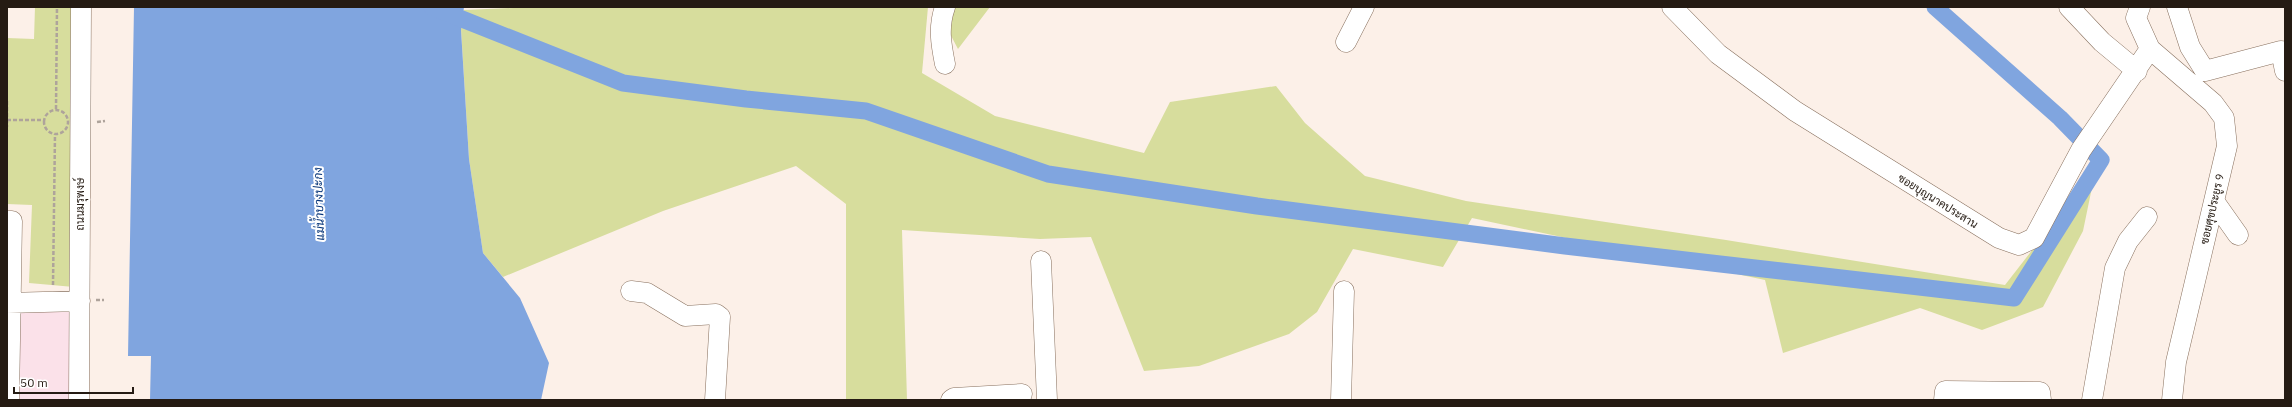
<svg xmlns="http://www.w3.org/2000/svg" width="2292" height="407" viewBox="0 0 2292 407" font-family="'IBM Plex Sans',Sarabun,sans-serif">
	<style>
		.commercial { fill: #fbe1e9 }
		.green { fill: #d7dd9d }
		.water { fill: #80a5df }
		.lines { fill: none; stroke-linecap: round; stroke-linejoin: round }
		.canal { stroke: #80a5df; stroke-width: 17 }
		.minor-casing { stroke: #88705e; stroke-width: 21 }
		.path { stroke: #aea39b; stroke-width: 2.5; stroke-dasharray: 4 2; stroke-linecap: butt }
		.minor { stroke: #fff; stroke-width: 20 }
		.labels { text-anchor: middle; stroke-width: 4; stroke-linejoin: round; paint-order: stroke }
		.street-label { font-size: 11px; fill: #251b13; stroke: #fff }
		.water-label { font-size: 12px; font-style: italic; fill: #073579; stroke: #fff }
	</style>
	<rect width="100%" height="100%" fill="#fcf0e8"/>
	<path class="commercial" d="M7 309 73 310V400H7Z"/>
	<path class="green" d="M35 7H76L74 287 29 283 32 205 7 204V38L34 39Z
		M536 7H928L922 73 995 116 1144 153 1170 102 1276 86 1305 123 1365 176 1466 201 1726 240 2005 285 2096 168 2083 231 2043 307 1982 330 1920 308 1783 353 1765 280 1472 218 1443 267 1353 249 1317 312 1289 334 1199 366 1144 371 1091 237 1040 239 902 230 907 400H846V204L796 166 663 211 503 277 483 253 469 159 461 29 464 10Z
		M954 7H990L958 49 948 30Z"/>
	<path class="water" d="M134 7H464L461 30 469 159 483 253 520 298 549 363 541 400H150L151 356H128Z"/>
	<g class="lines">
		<path class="canal" d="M432 7 623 83 746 99 866 111 1048 174 1257 206 1565 246 2014 298 2101 160 2060 118 1935 7"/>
		<g class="minor-casing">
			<path id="minor" d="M945 7C938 27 941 44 945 64
				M1672 7 1718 54 1795 111 1999 238 2019 245 2034 238 2081 150 2150 49
				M2069 7 2102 42 2137 71
				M2140 7 2136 18 2150 49 2213 103 2224 118 2227 146 2176 362 2172 400
				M2177 7 2190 47 2205 71 2281 51 2285 71
				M1346 42 1364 7
				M2214 201 2238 235
				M7 221H12L9 400
				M1041 261 1047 400
				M631 291 647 293 685 316 716 314 720 317 715 400
				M7 303 80 301
				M79 400 81 7
				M951 400 954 398 1022 394
				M1341 400 1344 291
				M1944 400 1945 391 2040 392 2041 400
				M2092 400 2115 268 2128 241 2147 217"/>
		</g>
		<path class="path" d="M7 101V127
			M56 109 57 7
			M44 122a12 12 0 1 1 24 0a12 12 0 1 1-24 0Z
			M7 120H44
			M97 122 105 121
			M53 285 55 134
			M96 300H104"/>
		<use href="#minor" class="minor"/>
	</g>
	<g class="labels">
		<g class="street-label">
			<text transform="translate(1938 201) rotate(32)" y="4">ซอยบุญนาคประสาน</text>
			<text transform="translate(80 204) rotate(-90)" y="4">ถนนมรุพงษ์</text>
			<text transform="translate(2212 209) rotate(-77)" y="4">ซอยศุขประยูร 9</text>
		</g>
		<g class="water-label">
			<text transform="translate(319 204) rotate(-92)" y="4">แม่น้ำบางปะกง</text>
		</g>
	</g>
	<rect width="2292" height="407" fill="none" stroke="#251b13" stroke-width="16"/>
	<path d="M14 387v6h119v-6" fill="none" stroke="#251b13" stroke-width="2"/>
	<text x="20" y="387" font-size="12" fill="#251b13" stroke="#ffffff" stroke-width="3" paint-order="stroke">50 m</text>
</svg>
